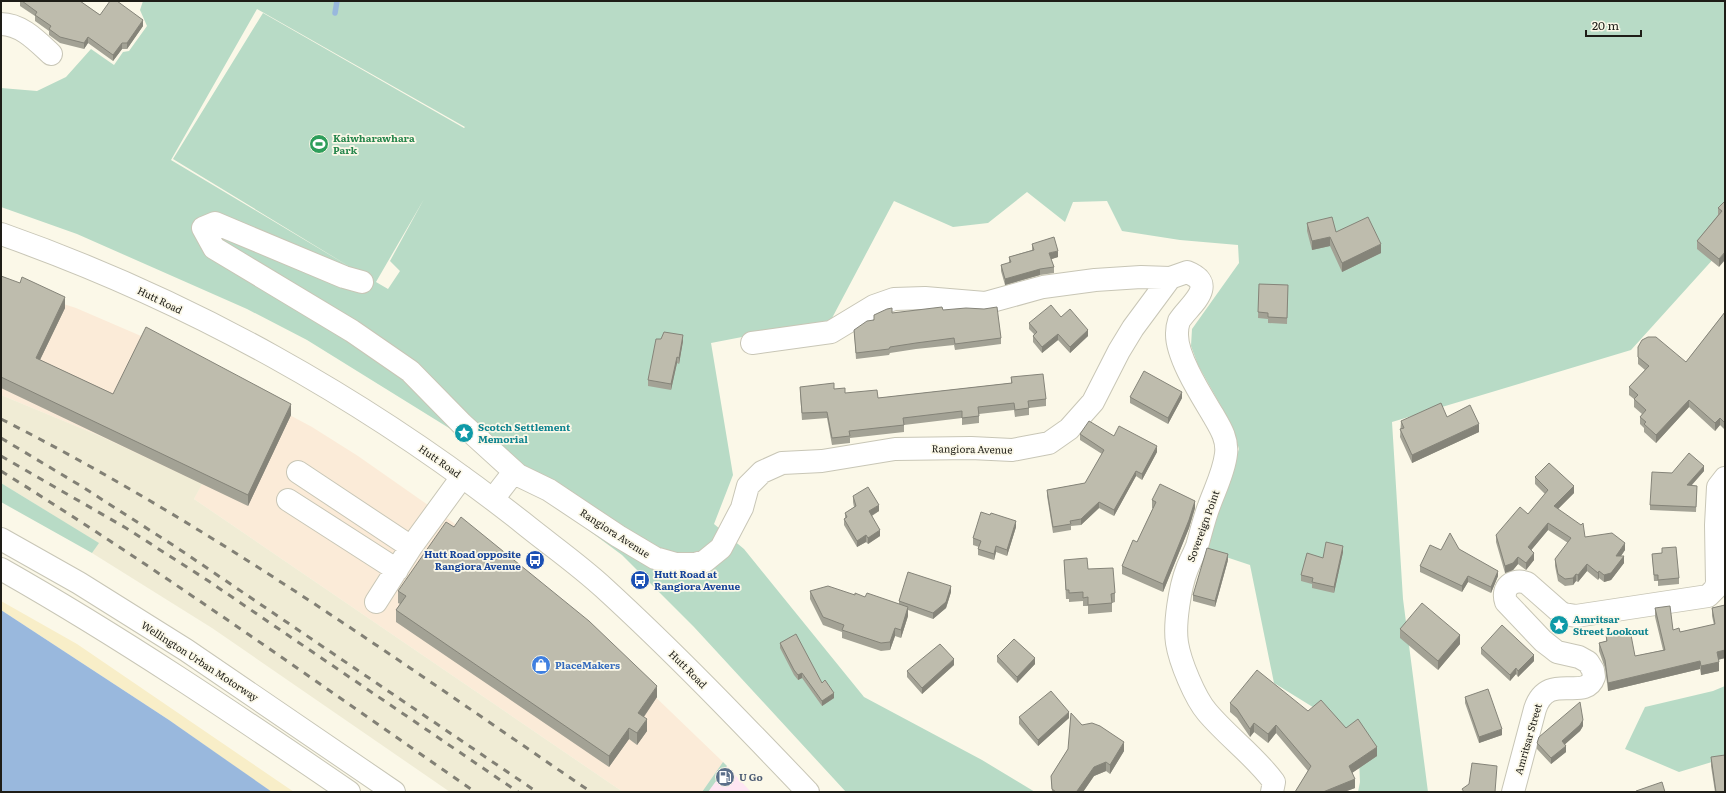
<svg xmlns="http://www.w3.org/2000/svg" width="1726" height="793" viewBox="0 0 1726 793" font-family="Literata,serif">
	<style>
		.commercial { fill: #fee6f2 }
		.industrial { fill: #fbebd8 }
		.built { fill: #f0ecd5 }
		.green { fill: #b8dbc6; fill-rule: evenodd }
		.sand { fill: #f8eec8 }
		.water { fill: #99b8dd }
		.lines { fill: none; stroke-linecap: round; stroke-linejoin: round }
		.stream { stroke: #99b8dd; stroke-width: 5.5 }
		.minor-casing { stroke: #c8c6b6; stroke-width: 24 }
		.major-casing { stroke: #c8c6b6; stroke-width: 24 }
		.highway-casing { stroke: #c8c6b6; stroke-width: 24 }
		.minor { stroke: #fff; stroke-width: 22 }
		.major { stroke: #fff; stroke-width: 22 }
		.highway { stroke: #fff; stroke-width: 22 }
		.rail { stroke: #828075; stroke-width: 3; stroke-dasharray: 7 7; stroke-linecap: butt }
		.wall { fill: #a3a295 }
		.shaded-wall { fill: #858479 }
		.building { fill: #bebcad; stroke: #858479 }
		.labels { text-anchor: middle; stroke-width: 3.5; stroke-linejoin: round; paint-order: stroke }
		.leisure-label { font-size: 10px; font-weight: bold; fill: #27864d; stroke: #fbf8e8; text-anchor: start }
		.street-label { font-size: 10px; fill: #1e1d17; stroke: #fbf8e8 }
		.culture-label { font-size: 10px; font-weight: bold; fill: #0d838f; stroke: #fbf8e8; text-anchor: start }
		.transit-label { font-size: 10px; font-weight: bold; fill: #164399; stroke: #fbf8e8; text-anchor: end }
		.shop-label { font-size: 10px; font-weight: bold; fill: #366cbe; stroke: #fbf8e8; text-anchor: start }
		.service-label { font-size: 10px; font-weight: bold; fill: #4e5e75; stroke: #fbf8e8; text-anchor: start }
	</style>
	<rect width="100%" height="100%" fill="#fbf8e8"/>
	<path class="commercial" d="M723 762 751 792H702Z"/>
	<path class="industrial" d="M1 284 76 308 148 339 312 427 358 456 428 505 461 528 589 633 723 762 702 792H623L194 499 201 485 100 436 1 395Z"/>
	<path class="built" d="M1 395 100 436 202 484 194 499 623 792H450L212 628 92 553 98 543 1 483Z"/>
	<path class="green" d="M143 1H1725V246L1631 350 1392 422 1403 599 1428 792H1358L1360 782 1358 735 1274 683 1250 565 1205 550 1239 449 1232 426 1198 365 1191 346 1192 329 1239 263 1238 245 1180 240 1122 231 1107 201 1073 202 1065 222 1027 192 988 223 953 227 894 201 831 320 711 343 733 475 714 524 744 549 864 697 982 760 1035 792H846L694 627 622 555 457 433 307 340 247 309 77 234 1 207V88L37 91 66 77 91 49 114 65 123 52 129 51 147 26 140 10ZM257 9 465 127 464 128 263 13 173 159 355 270 171 160ZM424 199 390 261 400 271 388 289 376 282Z
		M1 483 99 543 92 553 1 502Z
		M1725 686V758L1679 772 1625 749 1645 707 1713 691Z
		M723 762 727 766 708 792H702Z"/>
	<path class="sand" d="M1 601 77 644 294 792H271L169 720 1 610Z"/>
	<path class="water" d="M1 610 169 720 272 792H1Z"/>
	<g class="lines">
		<path class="stream" d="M335 13 337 1"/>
		<g class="minor-casing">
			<path id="minor" d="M1 24C21 24 37 41 51 54
				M1170 278 1187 272C1220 285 1188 306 1179 321 1178 324 1177 330 1177 333 1176 356 1201 395 1213 415 1220 427 1228 439 1226 454 1224 472 1215 489 1209 506 1204 519 1201 533 1197 546 1194 554 1190 561 1187 569 1180 587 1174 624 1177 643 1180 662 1195 698 1207 712 1228 737 1255 756 1274 782L1272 792
				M362 282 344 277 215 223 203 228 214 248 352 331 410 371 462 424 518 475
				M298 472 411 547
				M493 499 510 477 518 475 549 490 618 536 655 558 676 564H695L705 561 721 548 742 508 748 486 762 472 782 463 822 461 895 449 971 448 1012 450 1049 443 1069 429 1093 402 1119 351 1133 328 1170 278 1141 277 1095 280 1043 287 985 303 925 298 894 299 874 306 831 332 752 343
				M288 500 397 570
				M376 602 411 547 462 477
				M1513 792 1535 709C1548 670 1585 703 1594 677L1593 670 1588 662 1579 657 1557 652 1552 648 1543 641 1506 602C1501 587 1513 578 1527 583L1560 612 1564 614 1576 616 1708 596 1715 589 1717 583 1716 525 1718 487 1725 478"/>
		</g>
		<g class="major-casing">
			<path id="major" d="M1 234C189 300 366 399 522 522 549 544 578 564 604 588 675 653 741 722 808 792"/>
		</g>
		<g class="highway-casing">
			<path id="highway" d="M1 539 79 583 186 650 394 792
				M1 569C121 637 235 714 349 792"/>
		</g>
		<use href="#minor" class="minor"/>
		<use href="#major" class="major"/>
		<use href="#highway" class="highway"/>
		<path class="rail" d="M1 419C209 524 399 661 591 792
			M1 438 81 486 176 547 537 792
			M1 456 126 528 207 580 518 792
			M1 471C163 572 318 683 475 792"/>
	</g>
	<path class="wall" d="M20 1H80L100 15 143 26 127 49H122L113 61 88 43 84 49 60 43 49 35V31L35 21V16L20 6Z
		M1725 201 1719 267 1697 249V241L1718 215V208Z
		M1307 223 1336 232 1381 253 1342 272 1330 246 1312 250 1307 231Z
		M1032 244 1058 257 1051 259 1054 267V273L1040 275 1005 285 1001 271V265L1009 263V257L1032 250Z
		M1 276 65 308 40 360 113 394 291 415 248 506 1 388Z
		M1259 284 1288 285 1287 324 1268 323V319L1258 318Z
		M943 310 1001 338V344L955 350 954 345 916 349 890 353 889 355 856 359 854 330 874 320V315L892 313Z
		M1725 312V429H1724L1720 425 1715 431 1689 407 1656 443 1644 432V428L1640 424V417L1642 414 1634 407V399L1629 395V387L1645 370 1638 364V347L1686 362Z
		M1061 317 1088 336 1070 353 1058 340 1042 353 1033 342V336L1034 334 1029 329V323Z
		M683 341 679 364 677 363 671 390 648 386V380Z
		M1011 377 1046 399V406L1029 408V415L1015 417 1014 410 979 414V423L962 425V418L904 425V432L850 438V443L832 445 827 418 802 420 800 393V387L834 389 845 393 878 398 1011 383Z
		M1130 397 1182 398 1168 424 1130 403Z
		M1401 421 1479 432 1412 463 1400 437Z
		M1080 434 1114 436 1157 452 1142 480 1136 476 1114 516 1099 508 1081 525 1071 526V530L1053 533 1047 496V490L1085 483 1102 454 1080 440Z
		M1704 471 1692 485 1697 486 1696 512 1650 510V505L1672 473Z
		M1535 477 1574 493 1558 509 1585 537 1625 550 1621 556 1624 563 1611 580 1604 582 1599 578 1598 580 1587 571 1578 582 1576 581 1573 585 1565 586 1558 581 1555 566V559L1568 543 1548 530 1531 550 1534 560 1526 570 1518 564 1513 570 1505 573 1496 542V535L1528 514 1545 494 1535 484Z
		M853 496 879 511 872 516 880 536 868 544 866 542 857 547 844 525V519L845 518V513L854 507 853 502Z
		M1152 500 1195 508 1189 528 1163 592 1122 574V566L1137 542 1153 508H1152Z
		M1016 527 1007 556 996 552 994 560 978 555V549L979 547 973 545V538Z
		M1662 548 1679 578V584L1658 586V581H1654L1652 554 1662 553Z
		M1459 549 1498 576 1491 593 1468 582 1462 592 1420 572V566Z
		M1343 552 1334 593 1312 588V584L1301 581V575L1323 558Z
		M1064 560 1088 569 1115 593V602L1112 603V612L1088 614V606H1083V601L1069 602V599H1066Z
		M1228 560 1215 607 1193 601V595Z
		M398 591 657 697 644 717 647 731 637 745 629 739 609 767 396 622V610L400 604 398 603Z
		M810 591 865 597 899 604V601L951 592 946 608 933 619 908 610V616L901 638 895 636 890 650 881 651 842 638V632L823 625 810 599Z
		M1725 605V658L1718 660 1719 671 1701 675 1700 669 1608 691 1605 668 1599 651V643L1606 641V635L1635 656 1663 650 1655 617V608L1673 630 1680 632 1714 625 1712 616V608Z
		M1400 629 1460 644 1438 670 1400 638Z
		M780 643 822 683 834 698 822 706 802 678 798 680 794 675 780 648Z
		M1481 648 1534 661 1518 677 1516 674 1510 681 1481 654Z
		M997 656 1035 664 1017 683 997 662Z
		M954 665 922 694 907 677V671Z
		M1465 697 1502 735 1479 743 1465 703Z
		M1230 703 1308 711 1346 728 1377 756 1352 773 1355 788 1344 792H1295L1308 771 1276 733 1268 743 1254 732 1250 737 1237 718 1230 712Z
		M1019 717 1069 718 1038 746 1019 724Z
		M1082 725 1124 751 1110 774 1106 771 1094 776 1083 792H1052L1051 776 1068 749Z
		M1583 726 1580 731 1565 744 1566 752 1551 764 1537 749V743Z
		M1711 757 1725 792H1715L1711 766Z"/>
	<path class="shaded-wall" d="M143 20V26L127 49V43Z
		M88 37V43L84 49V43Z
		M122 43V49L113 61V55Z
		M1330 237V246L1312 250V241Z
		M1381 244V253L1342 272V263Z
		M1058 251V257L1049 260V253Z
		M1725 252V260L1719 267V259Z
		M1040 269V275L1005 285V279Z
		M65 297V308L36 368V358Z
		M1088 330V336L1070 353V347Z
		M1058 334V340L1042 353V347Z
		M683 335V341L679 364V358Z
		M677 357V363L671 390V384Z
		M1182 392V398L1168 424V418Z
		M1689 400V407L1656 443V435Z
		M291 404V415L248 506V495Z
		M1720 418V425L1715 431V423Z
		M1479 424V432L1412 463V455Z
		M1157 446V452L1142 480V474Z
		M1704 466V471L1687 490V485Z
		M1136 471V476L1114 516V510Z
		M1574 486V493L1554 513V506Z
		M1195 501V508L1189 528 1163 592V584Z
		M1099 502V508L1081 525V519Z
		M879 505V511L869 517V511Z
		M1016 521V527L1007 556V550Z
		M1548 523V530L1528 554V547Z
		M880 530V536L868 544V538Z
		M866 535V542L857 547V541Z
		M1625 543V550L1616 563V556Z
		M996 546V552L994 560V554Z
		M1343 546V552L1334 593V587Z
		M1534 553V560L1526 570V563Z
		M1228 554V560L1215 607V601Z
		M1624 556V563L1611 580 1604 582V575Z
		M1518 557V564L1513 570 1505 573V566Z
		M1587 564V571L1578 582V575Z
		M1498 571V576L1491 593V587Z
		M1599 571V578L1598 580V573Z
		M1576 574V581L1573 585V578Z
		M1468 576V582L1462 592V586Z
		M951 586V592L946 608 933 619V613Z
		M908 607V616L901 638V630Z
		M895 628V636L890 650V642Z
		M1460 635V644L1438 670V661Z
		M1725 650V658L1717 660V652Z
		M1534 655V661L1518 677V671Z
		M1035 658V664L1017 683V677Z
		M954 659V665L922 694V688Z
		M1700 661V669L1608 691V683Z
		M1719 662V671L1701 675V666Z
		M1516 668V674L1510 681V675Z
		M802 673V678L798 680V675Z
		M657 686V697L638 725V713Z
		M834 693V698L822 706V701Z
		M1069 712V718L1038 746V740Z
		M647 719V731L637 745V733Z
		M1583 720V726L1580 731 1562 747V741Z
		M1254 723V732L1250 737V729Z
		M1276 725V733L1268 743V734Z
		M629 728V739L609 767V756Z
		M1502 729V735L1479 743V737Z
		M1124 742V751L1110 774V765Z
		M1566 746V752L1551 764V758Z
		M1377 747V756L1349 775V766Z
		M1106 762V771L1094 776 1083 792H1076L1094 767Z
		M1355 779V788L1344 792H1323Z"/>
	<path class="building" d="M22 1H80L100 15 110 1H117L143 20 127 43H122L113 55 88 37 84 43 60 37 49 29 51 26 35 15 37 12Z
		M1725 201V252L1719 259 1697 241 1722 211 1718 208Z
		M1332 217 1336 232 1368 217 1381 244 1342 263 1330 237 1312 241 1307 223Z
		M1054 237 1058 251 1049 253 1054 267 1040 269 1005 279 1001 265 1011 262 1009 257 1034 250 1032 244Z
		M1 276 20 283 22 277 65 297 36 358 113 394 146 327 291 404 248 495 1 377Z
		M1259 284 1288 285 1287 318 1268 317V313L1258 312Z
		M1051 305 1061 317 1070 309 1088 330 1070 347 1058 334 1042 347 1033 336 1037 332 1029 323Z
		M942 307 943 310 966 308 984 309 997 307 1001 338 955 344 954 338 916 343 890 347 889 349 856 353 854 330 867 321 874 320V315L887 309 892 308V313Z
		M1725 312V421L1724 422 1720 418 1715 423 1689 400 1656 435 1644 424 1646 422 1640 417 1646 410 1634 399 1638 395 1629 387 1649 366 1638 357V347L1642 340 1648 337H1656L1686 362Z
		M664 332 683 335 679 358 677 357 671 384 648 380 656 339H661Z
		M1144 371 1182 392 1168 418 1130 397Z
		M1043 374 1046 399 1028 401 1029 408 1015 410 1014 403 978 407 979 416 962 418V411L903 418 904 425 849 431 850 436 832 438 827 412 802 413 800 387 834 383V389L845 388V393L877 390 878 398 1012 383 1011 377Z
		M1441 403 1447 417 1470 405 1479 424 1412 455 1400 429 1404 428 1401 421Z
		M1089 421 1114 436 1119 426 1157 446 1142 474 1136 471 1114 510 1099 502 1081 519 1070 521 1071 524 1053 527 1047 490 1085 483 1104 450 1080 434Z
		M1689 453 1704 466 1687 485 1697 486 1696 507 1650 505 1652 472 1672 473Z
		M1549 463 1574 486 1554 506 1581 525 1583 523 1585 537 1612 533 1625 543 1616 556H1624L1611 573 1604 575 1599 571 1598 573 1587 564 1578 575 1576 574 1573 578 1565 579 1558 574 1555 559 1571 538 1548 523 1528 547 1534 553 1526 563 1518 557 1513 563 1505 566 1496 535 1520 507 1528 514 1548 490 1535 477Z
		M1160 484 1195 501 1189 520 1163 584 1122 566 1133 540 1137 542 1156 502 1152 500Z
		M868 487 879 505 869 511 880 530 868 538 866 535 857 541 844 519 847 517 845 513 856 506 853 496Z
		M981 512 990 515 991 513 1016 521 1007 550 996 546 994 554 978 549 981 541 973 538Z
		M461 517 589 621 657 686 638 713 647 719 637 733 629 728 609 756 396 610 406 596 398 591 446 522 454 527Z
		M1450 533 1459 549 1498 571 1491 587 1468 576 1462 586 1420 566 1430 545 1441 550Z
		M1326 542 1343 546 1334 587 1312 582 1313 578 1301 575 1307 553 1323 558Z
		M1676 547 1679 578 1658 580V575H1654L1652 554 1662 553V548Z
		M1207 548 1228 554 1215 601 1193 595Z
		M1087 558 1088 569 1113 568 1115 593 1111 594 1112 603 1088 605V597L1083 598V592L1069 593V590H1066L1064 560Z
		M908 572 951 586 946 602 933 613 899 601Z
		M828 586 855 595V593L865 597 867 593 908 607 901 630 895 628 890 642 881 643 842 630 844 625 823 617 810 591Z
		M1422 603 1460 635 1438 661 1400 629Z
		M1725 605V650L1717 652 1719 662 1701 666 1700 661 1608 683 1605 660 1599 643 1607 641 1606 635 1630 630 1635 656 1665 650 1655 608 1670 606 1673 630 1679 628 1680 632 1715 624 1712 608Z
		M1502 625 1534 655 1518 671 1516 668 1510 675 1481 648Z
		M796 634 822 683 825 680 834 693 822 701 802 673 798 675 794 670 780 643Z
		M1014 639 1035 658 1017 677 997 656Z
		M940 644 954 659 922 688 907 671Z
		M1257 670 1308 711 1321 700 1346 728 1358 719 1377 747 1349 766 1355 779 1323 792H1295L1311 766 1276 725 1268 734 1254 723 1250 729 1237 709 1230 703Z
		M1488 689 1502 729 1479 737 1465 697Z
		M1051 691 1069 712 1038 740 1019 717Z
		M1580 702 1583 720 1580 725 1562 741 1566 746 1551 758 1537 743 1539 737Z
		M1071 713 1082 725 1092 723 1100 726 1124 742 1110 765 1106 762 1094 767 1077 791 1076 792H1056L1052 789 1051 776 1068 749Z
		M1725 755V792H1716L1711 757Z
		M1472 763 1497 766 1495 792H1464L1462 789 1469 784Z
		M1662 782 1665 792H1635L1636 791Z"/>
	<defs>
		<g id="stadium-disc" transform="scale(1)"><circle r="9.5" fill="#2e9e5b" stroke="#fbf8e8"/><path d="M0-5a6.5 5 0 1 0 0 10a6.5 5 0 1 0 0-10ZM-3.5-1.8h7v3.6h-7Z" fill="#fff"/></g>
		<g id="sight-disc" transform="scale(1)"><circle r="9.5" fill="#0f9aa8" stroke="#fbf8e8"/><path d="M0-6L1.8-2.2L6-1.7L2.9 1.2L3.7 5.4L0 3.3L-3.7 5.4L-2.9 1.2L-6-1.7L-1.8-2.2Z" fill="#fff"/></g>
		<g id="bus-disc" transform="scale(1)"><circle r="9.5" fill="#1a4fb4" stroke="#fbf8e8"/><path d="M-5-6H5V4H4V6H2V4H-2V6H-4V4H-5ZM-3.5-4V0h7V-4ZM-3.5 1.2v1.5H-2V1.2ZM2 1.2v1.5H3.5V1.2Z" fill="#fff"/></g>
		<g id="shop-disc" transform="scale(1)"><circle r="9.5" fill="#3f7fe0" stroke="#fbf8e8"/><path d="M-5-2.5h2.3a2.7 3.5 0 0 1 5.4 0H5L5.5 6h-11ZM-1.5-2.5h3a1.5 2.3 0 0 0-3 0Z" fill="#fff"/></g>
		<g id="fuel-disc" transform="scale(1)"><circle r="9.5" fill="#5c6f8a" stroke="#fbf8e8"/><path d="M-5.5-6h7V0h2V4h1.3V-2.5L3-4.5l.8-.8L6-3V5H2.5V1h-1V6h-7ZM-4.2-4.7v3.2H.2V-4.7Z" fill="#fff"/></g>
	</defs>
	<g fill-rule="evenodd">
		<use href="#stadium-disc" x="319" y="144"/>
		<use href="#sight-disc" x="464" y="433"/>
		<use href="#bus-disc" x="535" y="560"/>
		<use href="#bus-disc" x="640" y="580"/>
		<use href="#sight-disc" x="1559" y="625"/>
		<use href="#shop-disc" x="541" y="665"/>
		<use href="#fuel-disc" x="725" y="777"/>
	</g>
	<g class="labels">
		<g class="leisure-label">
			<text x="333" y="142">Kaiwharawhara<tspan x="333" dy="12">Park</tspan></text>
		</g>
		<g class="street-label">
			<text transform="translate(160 300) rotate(26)" y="4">Hutt Road</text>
			<text transform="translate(972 449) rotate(1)" y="4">Rangiora Avenue</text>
			<text transform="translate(440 461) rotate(35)" y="4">Hutt Road</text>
			<text transform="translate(1203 526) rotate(-70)" y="4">Sovereign Point</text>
			<text transform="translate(615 533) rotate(33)" y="4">Rangiora Avenue</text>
			<text transform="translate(200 661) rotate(33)" y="4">Wellington Urban Motorway</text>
			<text transform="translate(688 669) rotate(45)" y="4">Hutt Road</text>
			<text transform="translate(1528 739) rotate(-74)" y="4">Amritsar Street</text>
		</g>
		<g class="culture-label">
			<text x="478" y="431">Scotch Settlement<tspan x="478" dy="12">Memorial</tspan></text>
			<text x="1573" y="623">Amritsar<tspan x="1573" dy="12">Street Lookout</tspan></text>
		</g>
		<g class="transit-label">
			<text x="521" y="558">Hutt Road opposite<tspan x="521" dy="12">Rangiora Avenue</tspan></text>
			<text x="654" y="578" text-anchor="start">Hutt Road at<tspan x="654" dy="12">Rangiora Avenue</tspan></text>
		</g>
		<g class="shop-label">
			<text x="555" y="669">PlaceMakers</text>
		</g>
		<g class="service-label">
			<text x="739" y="781">U Go</text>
		</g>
	</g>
	<rect width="1726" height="793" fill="none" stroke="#1e1d17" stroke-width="4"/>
	<path d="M1586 30v6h55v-6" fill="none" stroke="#1e1d17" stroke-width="2"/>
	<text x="1592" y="30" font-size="12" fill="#1e1d17" stroke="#fbf8e8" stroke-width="3" paint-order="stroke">20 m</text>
</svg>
